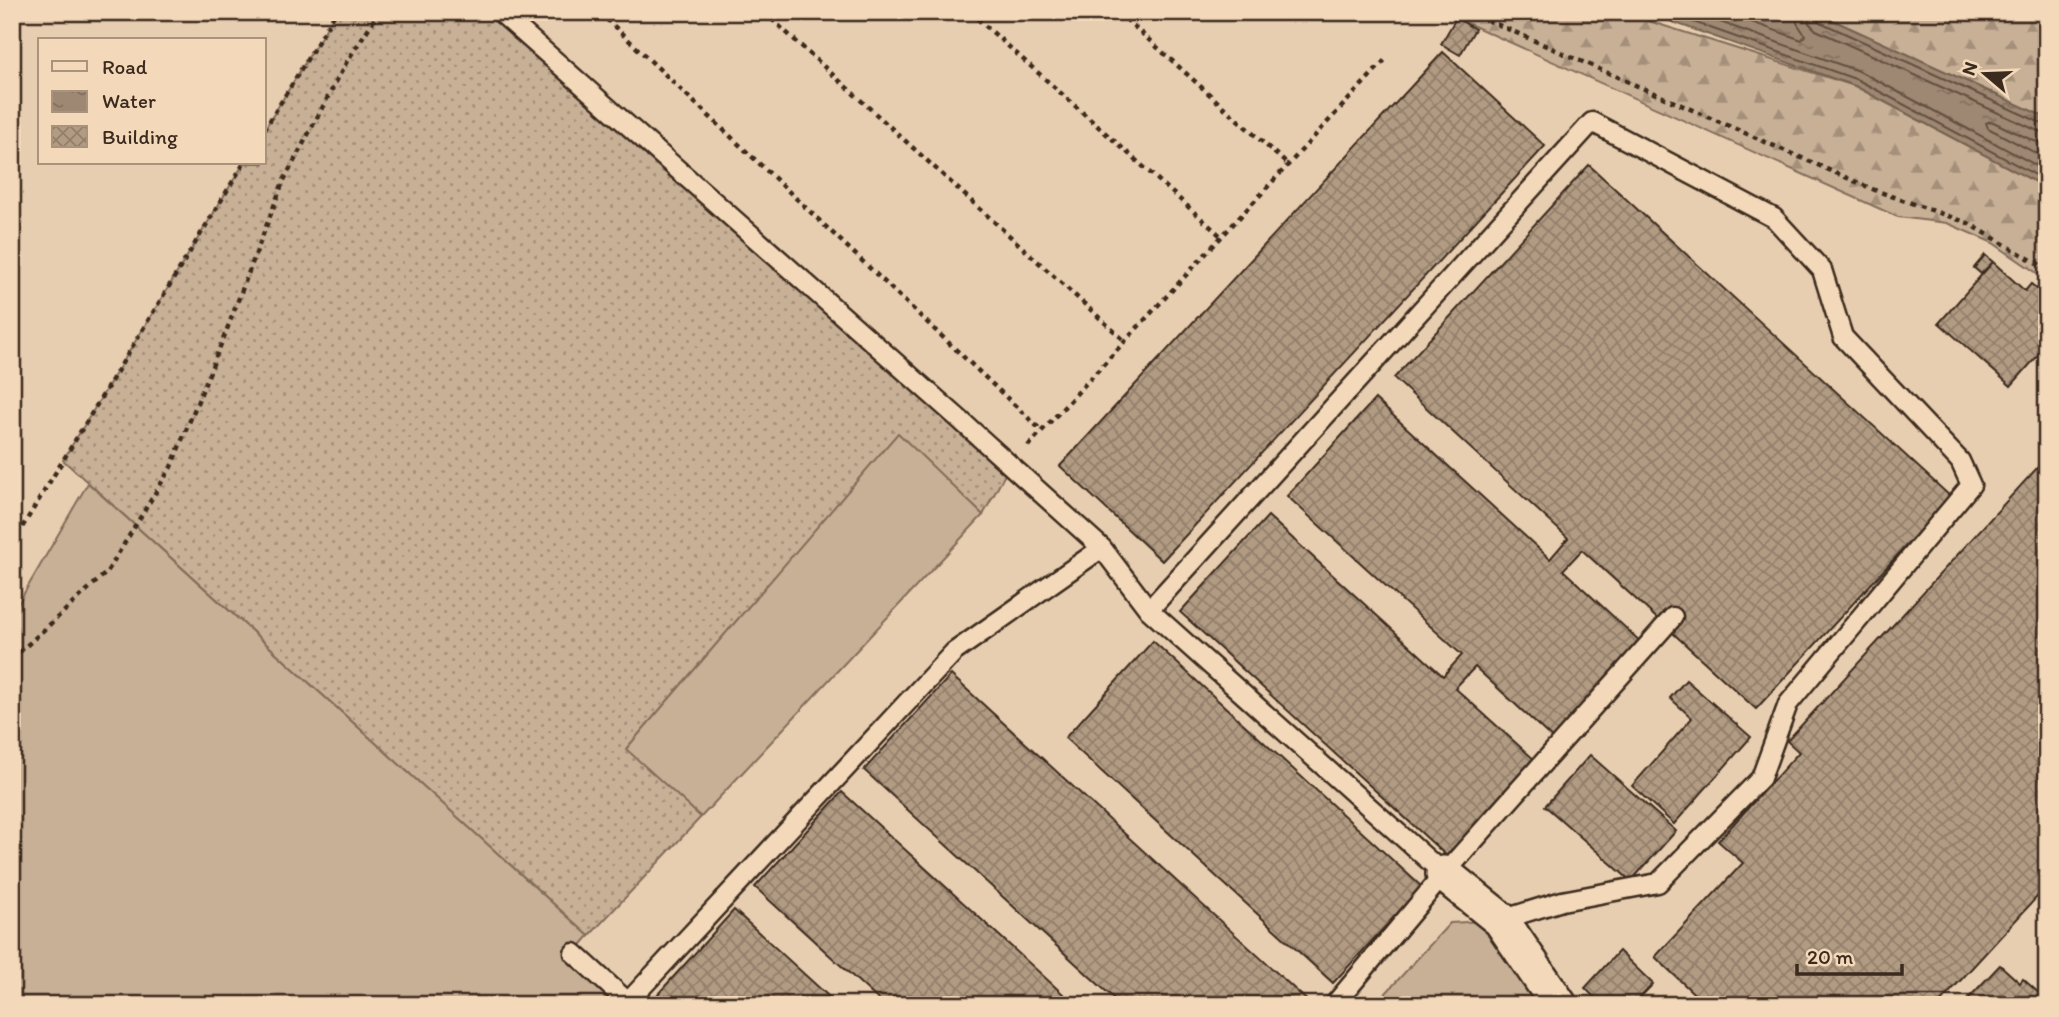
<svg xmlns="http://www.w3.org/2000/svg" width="2059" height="1017" viewBox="0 0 2059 1017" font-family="Itim,sans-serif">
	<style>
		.grass { fill: url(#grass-dots); stroke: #826d5a; stroke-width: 2 }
		.forest { fill: url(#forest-firs); stroke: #826d5a; stroke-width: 2 }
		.garden { fill: #c8b096; stroke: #826d5a; stroke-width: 2 }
		.water { fill: url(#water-ripples); stroke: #766251; stroke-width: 2 }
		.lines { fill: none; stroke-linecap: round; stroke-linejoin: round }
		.shore { stroke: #635040; stroke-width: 2 }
		.building { fill: url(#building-cross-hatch); stroke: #3b2a1e; stroke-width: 2 }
		.lane-casing { stroke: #3b2a1e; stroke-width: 23 }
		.street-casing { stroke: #3b2a1e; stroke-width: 40 }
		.path { stroke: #3b2a1e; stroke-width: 4.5; stroke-dasharray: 5 5; stroke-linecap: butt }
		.lane { stroke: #f3d9ba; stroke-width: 18 }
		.street { stroke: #f3d9ba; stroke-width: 35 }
	</style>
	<defs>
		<pattern id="grass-dots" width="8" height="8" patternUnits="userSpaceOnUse" patternTransform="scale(1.75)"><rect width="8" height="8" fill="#c8b096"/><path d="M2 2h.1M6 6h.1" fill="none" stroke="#a48f7a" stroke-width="1.8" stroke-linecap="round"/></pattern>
		<pattern id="forest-firs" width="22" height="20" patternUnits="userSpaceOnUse" patternTransform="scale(1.75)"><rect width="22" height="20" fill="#c8b096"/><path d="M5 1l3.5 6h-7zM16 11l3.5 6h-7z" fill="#a48f7a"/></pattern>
		<pattern id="water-ripples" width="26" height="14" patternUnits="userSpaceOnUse" patternTransform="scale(1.75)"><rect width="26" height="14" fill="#9e8873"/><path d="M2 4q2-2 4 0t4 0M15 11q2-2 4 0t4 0" fill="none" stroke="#826f5e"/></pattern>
		<pattern id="building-cross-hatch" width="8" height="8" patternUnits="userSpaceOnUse" patternTransform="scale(1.75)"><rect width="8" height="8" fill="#b29b83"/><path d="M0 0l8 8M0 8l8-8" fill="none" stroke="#927f6b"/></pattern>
	</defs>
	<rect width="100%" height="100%" fill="#e8ceb1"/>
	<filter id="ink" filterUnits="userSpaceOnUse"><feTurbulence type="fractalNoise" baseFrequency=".0143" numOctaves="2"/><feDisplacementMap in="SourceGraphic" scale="14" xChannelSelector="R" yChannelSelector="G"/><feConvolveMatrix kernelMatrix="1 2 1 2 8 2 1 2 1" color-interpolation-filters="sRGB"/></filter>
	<g filter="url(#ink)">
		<path class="grass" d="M336 12H500L1010 465 983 515 898 434 627 748 701 817 589 936 63 460 244 163H264V130Z"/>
		<path class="forest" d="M1620 12 1855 86 2047 188V280L1993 243 1947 223 1898 217 1456 18 1434 13Z
			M1815 12H2047V118Z"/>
		<path class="garden" d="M898 433 983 515 701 817 626 749Z
			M88 483 589 936 574 953 631 1005H12V614Z
			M1501 920 1558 1005H1375L1450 923Z"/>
		<path class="water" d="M1644 12H1815L2047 118V188L1855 86Z"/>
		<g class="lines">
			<path class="shore" d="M1665 12 1858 80 2047 181
				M1692 12 1861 72 2047 171
				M1723 12 1802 40 1805 35 1797 23 1796 12
				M1806 12 1809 23 1816 30 2038 131 2047 133
				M1815 12 1816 18 1820 22 2041 123 2047 124
				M2047 143 2034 141 1991 121 1986 123 1988 128 2047 159"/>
		</g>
		<path class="building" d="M1456 18 1475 29 1460 55 1441 44Z
			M1443 52 1545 146 1162 561 1060 466Z
			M1589 165 1951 497 1756 709 1582 550 1563 570 1644 645 1555 741 1475 667 1455 688 1537 762 1449 858 1180 612 1268 516 1443 676 1462 655 1287 496 1375 399 1550 559 1568 538 1394 378Z
			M1985 255 1993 262 1981 274 1974 268Z
			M1993 262 2025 291 2031 284 2047 297V345L2011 386 1939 323Z
			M2047 457V886L1938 1005H1706L1655 957 1743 863 1718 841 1799 752 1787 741Z
			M1153 641 1422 887 1333 983 1065 738Z
			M951 675 1312 1005H1121L864 770Z
			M1686 680 1751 737 1674 824 1632 786 1692 718 1670 698Z
			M1590 755 1676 831 1631 881 1545 806Z
			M842 792 1075 1005H884L755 887Z
			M734 910 838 1005H648Z
			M1619 951 1653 984 1633 1005H1602L1585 988Z
			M2000 965 2020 983 2023 979 2041 995 2038 1000 2043 1005H1962Z"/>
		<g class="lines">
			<g class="lane-casing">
				<path id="lane" d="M500 12 958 418 1102 548 1149 610 1444 874
					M1149 610 1592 122 1774 218 1822 270 1843 337 1960 461 1971 485 1788 704 1761 778 1658 883 1562 901 1501 920
					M574 953 631 1005
					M628 1002 954 652 1102 548
					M1334 1005 1444 874 1673 617"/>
			</g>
			<g class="street-casing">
				<path id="street" d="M1444 874 1501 920 1559 1005"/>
			</g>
			<path class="path" d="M599 12 1042 431
				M764 12 1125 341
				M970 12 1222 237
				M1118 12 1288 165
				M1469 12 1877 191 1968 223 2047 269
				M264 130 336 12
				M1028 446 1385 60
				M12 544 244 163
				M12 659 107 572 171 467 226 332 283 182 346 63 379 12"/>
			<use href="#lane" class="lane"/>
			<use href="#street" class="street"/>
		</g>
	</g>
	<rect width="2059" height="1017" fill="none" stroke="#f3d9ba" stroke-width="42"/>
	<rect x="21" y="21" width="2017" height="975" fill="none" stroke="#3b2a1e" stroke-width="2.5" filter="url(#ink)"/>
	<rect x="38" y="38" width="228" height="126" fill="#f3d9ba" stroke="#a9937c" stroke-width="2"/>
	<rect x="52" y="61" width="35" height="10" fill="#f3d9ba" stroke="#a9937c" stroke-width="2"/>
	<text x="102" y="74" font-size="21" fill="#3b2a1e">Road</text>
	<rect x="52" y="91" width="35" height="21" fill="url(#water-ripples)" stroke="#a9937c" stroke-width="2"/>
	<text x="102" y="108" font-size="21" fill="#3b2a1e">Water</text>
	<rect x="52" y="126" width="35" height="21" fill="url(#building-cross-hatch)" stroke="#a9937c" stroke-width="2"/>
	<text x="102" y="144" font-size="21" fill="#3b2a1e">Building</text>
	<g transform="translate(1985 74) rotate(289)" stroke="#f3d9ba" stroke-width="5" paint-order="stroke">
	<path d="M0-5L12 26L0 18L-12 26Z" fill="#3b2a1e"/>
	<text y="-10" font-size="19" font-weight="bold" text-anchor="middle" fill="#3b2a1e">N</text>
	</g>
	<path d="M1797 964v10h105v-10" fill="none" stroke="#3b2a1e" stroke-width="3.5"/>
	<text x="1807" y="964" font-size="21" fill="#3b2a1e" stroke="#f3d9ba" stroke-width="5" paint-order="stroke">20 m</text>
</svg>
